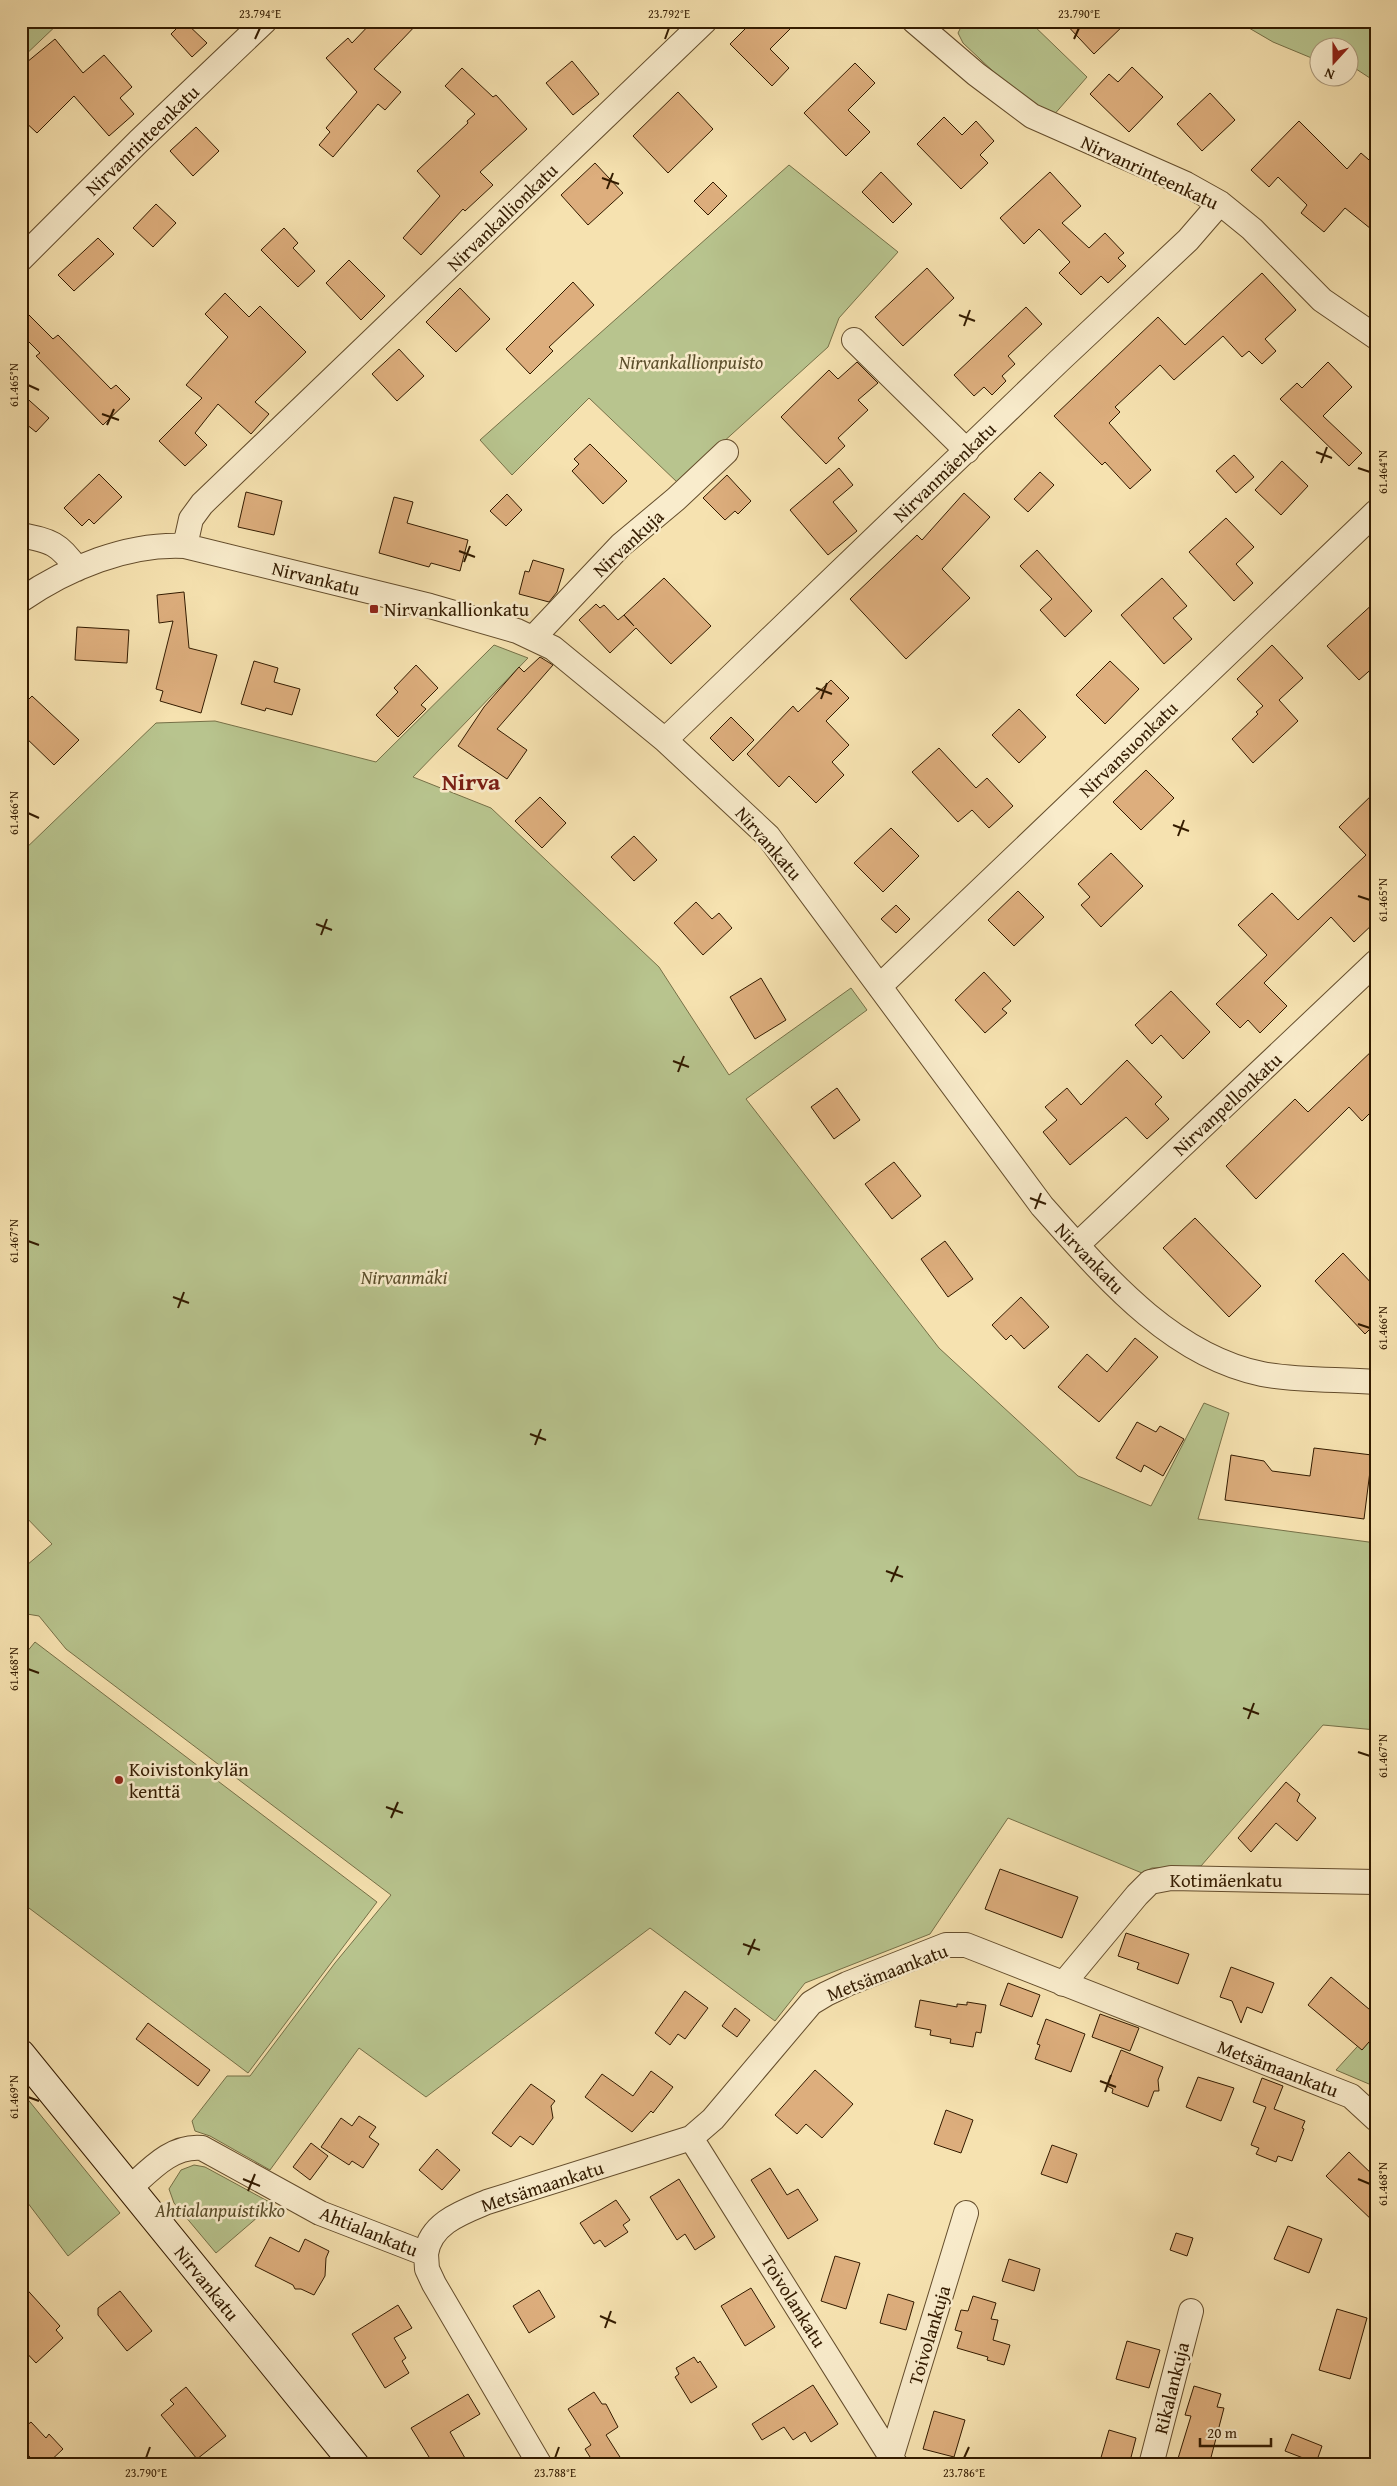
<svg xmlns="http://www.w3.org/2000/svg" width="1397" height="2486" viewBox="0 0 1397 2486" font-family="'Gentium Book Plus',serif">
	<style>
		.green { fill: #b8c48e; stroke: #767047 }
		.building { fill: #ddae7d; stroke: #331b00 }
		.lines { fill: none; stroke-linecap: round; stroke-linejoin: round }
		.street-casing { stroke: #644d2c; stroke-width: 26 }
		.secondary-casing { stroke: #331b00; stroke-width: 30 }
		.street { stroke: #f9eccc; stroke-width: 24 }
		.secondary { stroke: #f9eccc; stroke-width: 28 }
		.ticks { fill: none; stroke: #331b00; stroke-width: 2 }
		.poi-dot { fill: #8f2418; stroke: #f9eccc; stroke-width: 2 }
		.labels { text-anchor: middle; stroke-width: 5; stroke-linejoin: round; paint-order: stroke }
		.street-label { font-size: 19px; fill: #331b00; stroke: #f9eccc }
		.park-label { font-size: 19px; font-style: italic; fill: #5b4e2b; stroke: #f9eccc }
		.poi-label { font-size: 19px; fill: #331b00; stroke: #f9eccc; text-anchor: start }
		.district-label { font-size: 24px; font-weight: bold; fill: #7a1f14; stroke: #f9eccc }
		.neatline { fill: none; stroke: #331b00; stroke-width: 2 }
		.ticks-label { font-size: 12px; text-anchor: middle; fill: #331b00 }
	</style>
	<rect width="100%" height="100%" fill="#f6e2b0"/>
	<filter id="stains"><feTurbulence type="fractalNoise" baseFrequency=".004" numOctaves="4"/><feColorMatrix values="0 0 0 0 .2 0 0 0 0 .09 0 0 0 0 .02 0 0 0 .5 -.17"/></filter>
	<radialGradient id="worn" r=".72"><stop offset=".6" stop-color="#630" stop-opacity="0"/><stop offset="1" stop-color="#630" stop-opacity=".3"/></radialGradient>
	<path class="green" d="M21 21H61L21 59Z
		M964 21H1029L1087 77 1052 117 1014 91 963 43 958 33Z
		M1237 21H1376V82L1350 65V48H1320L1319 60 1314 59 1273 42Z
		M789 165 898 252 839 318 828 347 678 483 589 398 512 475 480 440Z
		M494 645 528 658 413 777 491 808 659 967 729 1075 851 988 867 1010 746 1099 939 1348 1078 1476 1151 1506 1204 1403 1229 1413 1198 1519 1376 1543V1730L1323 1725 1201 1866 1152 1868 1142 1873 1008 1818 930 1934 805 1983 775 2021 650 1928 426 2097 359 2048 270 2170 210 2136 195 2131 192 2121 227 2076H250L335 1963 391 1895 66 1649 39 1616 21 1613V1570L52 1544 21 1512V853L156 723 215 721 376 762Z
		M35 1642 377 1902 248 2073 21 1902V1659Z
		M1376 2026V2077L1369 2084 1336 2070Z
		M21 2091 120 2213 68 2256 21 2194Z
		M194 2165 205 2167 273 2204 216 2253 174 2203 169 2189 181 2170Z"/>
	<path class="building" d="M184 21 207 43 192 57 171 34Z
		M373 21H420L374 69 401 92 385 110 378 104 333 157 319 145 330 132 326 128 357 92 326 58 348 38 352 43Z
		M753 21H798L770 49 789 68 772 86 730 44Z
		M1063 21H1128L1094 54Z
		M55 39 83 73 104 55 132 87 120 98 134 114 109 136 74 96 37 133 21 118V67Z
		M572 61 599 94 573 115 546 83Z
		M855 63 875 83 848 110 870 132 846 156 804 113Z
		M1132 67 1163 97 1129 132 1090 94 1109 74 1118 82Z
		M462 68 493 97 496 95 527 129 480 172 493 185 465 211 463 209 421 255 403 238 440 196 417 171 468 123 467 121 475 114 445 86Z
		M678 92 713 129 668 173 633 136Z
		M1210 93 1235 120 1202 151 1177 124Z
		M944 117 962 135 976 121 994 141 980 155 988 163 961 189 917 144Z
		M1299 121 1347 169 1361 153 1376 166V233L1345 208 1324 232 1301 213 1307 205 1278 177 1269 187 1251 170Z
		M196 127 219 151 193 176 170 151Z
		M595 163 623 193 588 225 561 195Z
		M881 172 912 204 893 223 862 192Z
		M1050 172 1081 206 1062 223 1089 248 1105 233 1124 253 1118 258 1126 266 1108 283 1101 276 1081 295 1059 273 1070 262 1039 229 1024 244 1000 218Z
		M713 182 727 196 708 215 694 201Z
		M156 204 176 223 153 247 133 228Z
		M284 228 298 243 293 248 315 271 298 287 261 250Z
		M98 238 114 254 74 291 58 275Z
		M349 260 385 296 361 320 326 283Z
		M927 268 954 298 903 346 875 317Z
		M1262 273 1296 310 1265 339 1276 351 1262 364 1249 351 1242 357 1223 336 1174 380 1160 365 1115 407 1120 412 1109 423 1151 470 1130 489 1105 462 1102 465 1054 416 1158 317 1185 345Z
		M573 282 594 305 549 347 553 351 530 374 506 349Z
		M460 288 490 319 456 352 426 322Z
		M225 293 249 317 260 306 306 352 255 402 269 414 251 434 218 404 195 433 207 445 185 466 159 441 202 398 186 385 228 337 205 314Z
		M21 307 53 339 58 335 111 389 116 385 130 399 103 425 36 356 40 353 21 334Z
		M1026 307 1042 324 1008 356 1015 364 1002 376 1006 381 992 395 984 387 974 396 954 375Z
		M399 349 424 376 397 401 372 374Z
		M857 362 878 383 858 400 868 410 838 438 845 446 826 464 781 417 829 370 838 379Z
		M1328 362 1352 387 1323 416 1362 453 1349 466 1280 399 1297 383 1302 388Z
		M21 393 49 418 36 432 21 420Z
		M590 444 627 481 603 504 572 471 579 464 574 459Z
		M1234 455 1254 477 1236 493 1216 471Z
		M1282 461 1308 486 1281 515 1255 490Z
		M839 468 853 485 833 502 857 531 828 555 790 510Z
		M1040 472 1054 485 1028 512 1014 499Z
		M99 474 122 497 94 524 89 519 82 526 64 508Z
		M727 475 751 501 738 514 735 511 725 520 703 498Z
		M246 492 282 501 274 535 238 527Z
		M964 493 990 517 942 569 970 598 906 659 850 599 917 535 922 540Z
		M507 494 522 510 506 526 490 511Z
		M394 497 413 502 407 523 468 540 460 571 431 563 429 567 379 553Z
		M1226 518 1254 547 1236 564 1253 583 1234 601 1189 552Z
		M1037 550 1092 611 1065 637 1040 610 1052 599 1020 566Z
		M533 560 564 569 557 592 549 602 519 594 525 571 529 572Z
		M664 578 711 626 671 664 636 628 610 653 579 620 596 604 600 608 604 605 618 620 624 615 634 626 624 615Z
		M1162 578 1187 606 1173 618 1192 639 1164 664 1121 615Z
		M184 592 189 648 217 655 201 713 160 701 163 691 156 689 173 621 159 623 157 595Z
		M1376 601V665L1359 680 1327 646Z
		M77 627 129 630 127 663 75 660Z
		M1272 645 1303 678 1279 700 1298 721 1253 763 1232 739 1258 714 1256 712 1263 706 1237 679Z
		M540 657 553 665 497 729 527 750 507 779 458 746 484 707 519 667 524 672Z
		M254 661 278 668 274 682 300 689 292 715 266 708 265 711 241 704Z
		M1110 661 1139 689 1105 724 1076 695Z
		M416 665 438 688 421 705 426 709 398 737 376 715 398 692 394 688Z
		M831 680 849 698 826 721 849 745 832 762 844 775 816 803 789 776 779 787 747 754 793 706 798 712Z
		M32 696 79 740 54 765 21 733V707Z
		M1019 709 1046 737 1019 763 992 735Z
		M731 717 754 740 733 761 710 738Z
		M939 748 976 788 987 778 1013 806 989 828 972 810 958 822 912 772Z
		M1146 770 1174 798 1141 830 1113 802Z
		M1376 791V921L1354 942 1331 917 1264 983 1287 1006 1260 1033 1248 1020 1240 1028 1216 1004 1267 955 1238 925 1272 893 1298 920 1366 855 1339 827Z
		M540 797 566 823 542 848 515 821Z
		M891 828 919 856 883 892 854 863Z
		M634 836 657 860 634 881 611 857Z
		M1111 853 1143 886 1101 927 1081 905 1090 897 1078 884Z
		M1018 891 1044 917 1014 946 988 920Z
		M696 902 712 919 719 913 732 928 703 955 674 923Z
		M896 905 910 919 896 933 881 919Z
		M984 972 1011 1001 1002 1009 1007 1013 985 1033 955 1000Z
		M761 978 786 1020 755 1039 730 997Z
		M1171 991 1210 1032 1183 1059 1161 1035 1152 1044 1135 1025Z
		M1376 1047V1107L1362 1121 1349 1107 1256 1199 1226 1166 1295 1099 1308 1112Z
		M1127 1060 1162 1097 1155 1104 1169 1119 1147 1139 1126 1117 1070 1165 1043 1132 1057 1120 1045 1107 1067 1088 1081 1105Z
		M837 1088 860 1120 834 1139 811 1107Z
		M894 1162 921 1196 892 1219 865 1184Z
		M1195 1218 1261 1286 1229 1317 1163 1248Z
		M945 1241 973 1279 948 1297 921 1259Z
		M1343 1253 1376 1288V1323L1365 1334 1315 1281Z
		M1021 1297 1049 1327 1024 1349 1011 1335 1006 1340 992 1325Z
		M1135 1338 1158 1357 1099 1422 1058 1387 1087 1354 1107 1372Z
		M1137 1422 1156 1432 1160 1426 1184 1439 1163 1476 1144 1465 1141 1472 1116 1458Z
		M1314 1448 1372 1455 1364 1519 1225 1500 1231 1455 1264 1461 1272 1471 1310 1476Z
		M1286 1782 1300 1794 1297 1801 1316 1818 1297 1841 1276 1823 1251 1852 1238 1838Z
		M1000 1869 1078 1897 1062 1938 985 1909Z
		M1126 1933 1189 1954 1178 1984 1137 1969 1139 1963 1118 1956Z
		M1231 1967 1274 1983 1262 2013 1247 2007 1241 2023 1232 2001 1220 1997Z
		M1331 1977 1376 2015V2034L1362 2050 1308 2005Z
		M1008 1983 1040 1995 1032 2017 1000 2005Z
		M685 1991 708 2008 685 2039 678 2034 670 2045 655 2033Z
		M920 2000 957 2007V2004L967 2005V2002L986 2005 981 2033 976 2032 973 2047 950 2043 951 2039 930 2035 931 2030 915 2027Z
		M735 2008 750 2020 737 2037 722 2026Z
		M1100 2014 1139 2028 1130 2051 1092 2037Z
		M1046 2019 1085 2034 1071 2072 1035 2059 1040 2045 1037 2044Z
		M148 2023 210 2070 198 2086 136 2039Z
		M1121 2050 1163 2067 1158 2080 1159 2091H1154L1148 2107 1112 2093 1113 2089 1107 2086Z
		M815 2070 853 2104 822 2138 806 2124 797 2134 775 2115Z
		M651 2071 673 2087 653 2113 651 2111 632 2132 585 2097 602 2074 633 2096Z
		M1198 2077 1234 2088 1221 2121 1186 2107Z
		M1262 2078 1283 2086 1274 2109 1305 2121 1302 2128 1304 2129 1292 2161 1278 2156 1276 2162 1256 2154 1259 2148 1251 2145 1266 2107 1253 2102Z
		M531 2084 555 2101 551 2106 553 2118 533 2145 520 2136 511 2147 492 2133Z
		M946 2110 973 2120 961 2153 934 2144Z
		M359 2116 376 2127 369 2137 379 2144 363 2168 352 2161 349 2165 321 2147 341 2118 352 2126Z
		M311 2143 328 2156 310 2180 293 2167Z
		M1052 2145 1077 2154 1067 2183 1041 2174Z
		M437 2149 460 2170 442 2190 419 2170Z
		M1349 2152 1376 2178V2224L1326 2176Z
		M770 2168 787 2195 798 2189 818 2220 788 2239 751 2180Z
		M679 2179 715 2237 695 2250 685 2234 677 2240 650 2197Z
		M616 2200 630 2220 623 2225 628 2232 605 2247 600 2240 594 2244 580 2223Z
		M1288 2226 1322 2239 1309 2273 1274 2259Z
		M1176 2233 1193 2238 1187 2256 1170 2250Z
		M270 2237 299 2252 305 2239 329 2251 326 2258 325 2276 314 2295 301 2289H295L293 2285 255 2266Z
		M835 2256 860 2263 846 2309 821 2301Z
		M1009 2259 1040 2269 1034 2291 1002 2281Z
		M21 2283 60 2326 56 2330 63 2338 36 2363 21 2347Z
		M751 2288 775 2327 745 2346 721 2306Z
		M539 2290 555 2317 529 2333 513 2306Z
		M120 2291 152 2331 127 2351 98 2315V2308Z
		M888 2294 914 2302 906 2330 880 2323Z
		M973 2296 996 2303 991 2319 998 2320 993 2340 1010 2345 1004 2365 987 2360 988 2357 957 2348 962 2332 955 2330 961 2310 968 2311Z
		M398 2305 412 2328 394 2338 406 2358 402 2361 409 2373 385 2388 352 2334Z
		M1337 2309 1367 2318 1350 2379 1319 2370Z
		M1127 2341 1160 2350 1149 2388 1116 2379Z
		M694 2357 698 2363 700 2361 717 2387 691 2403 675 2377 679 2374 676 2368Z
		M813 2385 838 2424 811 2442 805 2432 793 2440 784 2427 762 2440 752 2424Z
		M1194 2386 1221 2394 1217 2407 1224 2408 1209 2465H1176L1191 2416 1185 2415Z
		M186 2387 226 2436 197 2459 161 2415 174 2404 170 2400Z
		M594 2392 602 2404H606L618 2427 606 2435 625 2465H595L585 2449 591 2445 568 2409Z
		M468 2394 480 2414 450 2432 469 2465H434L411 2428Z
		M934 2411 965 2420 954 2457 923 2449Z
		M31 2422 46 2438 49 2434 63 2449 46 2465H37L21 2447V2430Z
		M1109 2430 1136 2438 1129 2465H1113L1100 2461Z
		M1292 2434 1322 2446 1316 2463 1285 2451Z"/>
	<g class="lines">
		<g class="street-casing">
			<path id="street" d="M914 21 976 74 1032 116 1186 184 1220 203 1252 229 1322 300 1376 337
				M21 259 139 141 265 21
				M854 340 967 451
				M21 535C51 541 59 543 77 569
				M185 546 191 519 202 504 705 21
				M21 600C67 568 128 543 185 546L430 606 517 631 553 648 665 740 768 836 1042 1206C1102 1273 1169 1355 1262 1374 1299 1381 1338 1379 1376 1382
				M534 637 621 545 676 499 726 452
				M665 740 1059 361 1188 240 1220 203
				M880 986 1376 512
				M1077 1245 1376 962
				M1063 1984 1137 1895 1150 1882 1171 1878 1376 1882
				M691 2138 896 2465
				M130 2188C151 2169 172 2145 202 2148L320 2213 426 2254 427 2269 434 2284 540 2465
				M426 2254C430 2223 463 2212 487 2202L691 2138 713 2119 811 2003 826 1994 847 1984 946 1945H966L1351 2096 1376 2119
				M891 2458 966 2213
				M1151 2465 1191 2311"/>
		</g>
		<g class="secondary-casing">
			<path id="secondary" d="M21 2054 355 2465"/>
		</g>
		<use href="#street" class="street"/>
		<use href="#secondary" class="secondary"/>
	</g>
	<path class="ticks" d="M255 39 260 28M665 39 669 28M1074 39 1079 28M602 178 619 184M607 189 613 173M959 315 975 321M964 326 970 310M28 385 39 390M102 414 119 420M107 425 114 409M1316 452 1332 458M1321 463 1327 447M1358 468 1370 472M459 551 475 557M464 562 470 546M816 688 832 694M821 699 827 683M28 813 39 818M1173 825 1189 831M1178 836 1184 820M1358 896 1370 900M316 924 332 930M321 935 327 919M673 1061 689 1067M678 1072 684 1056M1030 1198 1046 1204M1035 1209 1041 1193M28 1241 39 1245M173 1297 189 1303M178 1308 184 1292M1358 1324 1370 1328M530 1434 546 1440M535 1445 541 1429M886 1571 903 1577M891 1582 898 1566M28 1669 39 1673M1243 1708 1259 1714M1248 1719 1254 1703M1358 1752 1370 1756M386 1807 403 1813M391 1818 398 1802M743 1944 760 1950M748 1955 755 1939M1100 2081 1116 2087M1105 2092 1111 2075M28 2097 39 2101M243 2179 260 2186M1358 2179 1370 2184M248 2191 255 2174M600 2316 616 2323M605 2328 611 2311M146 2458 150 2447M555 2458 559 2447M964 2458 969 2447"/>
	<g class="poi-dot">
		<rect x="369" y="604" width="10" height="10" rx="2.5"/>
		<circle cx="119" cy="1780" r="5"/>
	</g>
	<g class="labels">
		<g class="street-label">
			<text transform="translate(142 140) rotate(-44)" y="7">Nirvanrinteenkatu</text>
			<text transform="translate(1150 172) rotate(25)" y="7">Nirvanrinteenkatu</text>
			<text transform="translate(502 217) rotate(-44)" y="7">Nirvankallionkatu</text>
			<text transform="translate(944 472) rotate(-44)" y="7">Nirvanmäenkatu</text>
			<text transform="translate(628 543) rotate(-43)" y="7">Nirvankuja</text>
			<text transform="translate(316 578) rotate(14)" y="7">Nirvankatu</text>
			<text transform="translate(1128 749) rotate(-44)" y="7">Nirvansuonkatu</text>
			<text transform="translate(769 843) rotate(49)" y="7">Nirvankatu</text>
			<text transform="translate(1227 1104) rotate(-43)" y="7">Nirvanpellonkatu</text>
			<text transform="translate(1090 1258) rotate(46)" y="7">Nirvankatu</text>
			<text x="1226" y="1887">Kotimäenkatu</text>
			<text transform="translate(887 1972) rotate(-21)" y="7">Metsämaankatu</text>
			<text transform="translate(1278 2068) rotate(21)" y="7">Metsämaankatu</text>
			<text transform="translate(542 2186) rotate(-18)" y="7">Metsämaankatu</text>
			<text transform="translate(369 2231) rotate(22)" y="7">Ahtialankatu</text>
			<text transform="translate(207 2283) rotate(51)" y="7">Nirvankatu</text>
			<text transform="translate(794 2301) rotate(58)" y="7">Toivolankatu</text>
			<text transform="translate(929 2335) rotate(-73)" y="7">Toivolankuja</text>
			<text transform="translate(1171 2388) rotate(-76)" y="7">Rikalankuja</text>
		</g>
		<g class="park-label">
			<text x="691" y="369">Nirvankallionpuisto</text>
			<text x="404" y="1284">Nirvanmäki</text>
			<text x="220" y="2217">Ahtialanpuistikko</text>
		</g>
		<g class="poi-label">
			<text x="384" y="616">Nirvankallionkatu</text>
			<text x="129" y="1776">Koivistonkylän<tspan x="129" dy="22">kenttä</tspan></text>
		</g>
		<g class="district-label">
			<text x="471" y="790">Nirva</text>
		</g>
	</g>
	<rect width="1397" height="2486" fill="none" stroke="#f6e2b0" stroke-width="55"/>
	<g transform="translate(1334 62) rotate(201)"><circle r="24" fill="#f9eccc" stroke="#aa987a"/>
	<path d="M0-4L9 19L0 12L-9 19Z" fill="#8f2418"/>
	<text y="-8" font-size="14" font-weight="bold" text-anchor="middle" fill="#331b00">N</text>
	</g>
	<path d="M1200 2438v8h71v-8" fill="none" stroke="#331b00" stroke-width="2.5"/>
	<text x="1207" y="2438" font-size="15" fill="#331b00" stroke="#f9eccc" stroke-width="4" paint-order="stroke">20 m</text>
	<rect x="28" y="28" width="1342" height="2430" class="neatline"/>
	<g class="ticks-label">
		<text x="260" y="18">23.794°E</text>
		<text x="669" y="18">23.792°E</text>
		<text x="1079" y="18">23.790°E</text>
		<text transform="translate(14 385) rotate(-90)" y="4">61.465°N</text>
		<text transform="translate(1383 472) rotate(-90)" y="4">61.464°N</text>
		<text transform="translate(14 813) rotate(-90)" y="4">61.466°N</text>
		<text transform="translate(1383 900) rotate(-90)" y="4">61.465°N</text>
		<text transform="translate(14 1241) rotate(-90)" y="4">61.467°N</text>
		<text transform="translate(1383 1328) rotate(-90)" y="4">61.466°N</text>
		<text transform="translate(14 1669) rotate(-90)" y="4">61.468°N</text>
		<text transform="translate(1383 1756) rotate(-90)" y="4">61.467°N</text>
		<text transform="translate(14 2097) rotate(-90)" y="4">61.469°N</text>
		<text transform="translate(1383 2184) rotate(-90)" y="4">61.468°N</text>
		<text x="146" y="2477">23.790°E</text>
		<text x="555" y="2477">23.788°E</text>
		<text x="964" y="2477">23.786°E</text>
	</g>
	<rect width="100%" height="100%" filter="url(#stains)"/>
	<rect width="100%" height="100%" fill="url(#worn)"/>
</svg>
